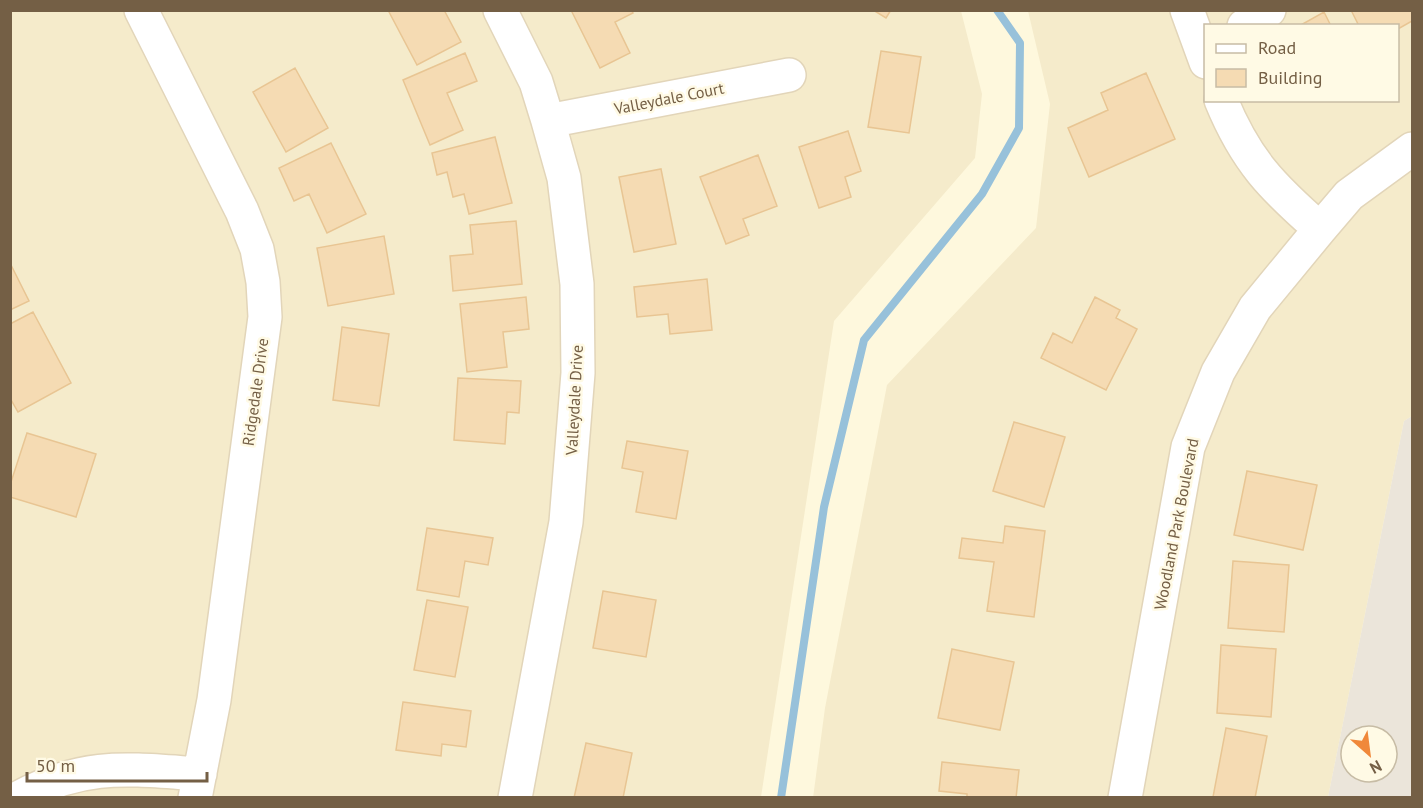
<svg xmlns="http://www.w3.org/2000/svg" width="1423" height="808" viewBox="0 0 1423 808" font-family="'PT Sans',sans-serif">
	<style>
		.residential { fill: #f5ebcb; fill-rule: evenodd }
		.industrial { fill: #ebe5da; fill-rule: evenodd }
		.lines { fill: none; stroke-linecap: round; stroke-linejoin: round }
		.stream { stroke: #97c1da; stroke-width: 8 }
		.building { fill: #f5dbb3; stroke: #e8c593; stroke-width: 1.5 }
		.minor-casing { stroke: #e2d5b9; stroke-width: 36 }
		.minor { stroke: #fff; stroke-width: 33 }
		.labels { text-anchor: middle; stroke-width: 5; stroke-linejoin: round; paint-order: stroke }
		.street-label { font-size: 16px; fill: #745f45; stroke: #fffae5 }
	</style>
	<rect width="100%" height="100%" fill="#fef8dd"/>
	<path class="residential" d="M10 11H961L982 94 975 158 834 321 761 797H11Z
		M1028 11H1412V416L1404 421 1328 797 813 798 825 708 887 385 1036 228 1050 104ZM1206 26H1398V100H1206Z"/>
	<path class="industrial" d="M1412 416V797H1328L1404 421ZM1351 736H1387V772H1351Z"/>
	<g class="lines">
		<path class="stream" d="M781 798 824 507 864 340 982 194 1019 128 1020 43 997 10"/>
	</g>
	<path class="building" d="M388 10H444L461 42 417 65Z
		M571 10H631L633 13 615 22 630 53 600 68Z
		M873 10H891L886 18Z
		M1351 10H1412V21L1398 29V26H1359Z
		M1324 12 1331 26H1299Z
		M881 51 921 57 909 133 868 127Z
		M465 53 477 81 447 93 463 130 430 145 403 80Z
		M295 68 328 128 286 152 253 92Z
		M1146 73 1175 139 1089 177 1068 128 1108 110 1101 93Z
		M848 131 861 171 845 177 851 197 819 208 799 147Z
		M495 137 512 203 469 214 464 194 453 197 447 172 437 175 432 153Z
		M331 143 366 214 327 233 309 194 294 201 279 168Z
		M758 155 777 206 743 219 749 235 726 244 700 177Z
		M661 169 676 244 634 252 619 177Z
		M516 221 522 284 453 291 450 256 473 254 470 225Z
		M384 236 394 294 328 306 317 248Z
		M10 263 29 301 10 310Z
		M707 279 712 330 670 334 668 314 637 317 634 287Z
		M526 297 529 329 503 332 507 367 467 372 460 304Z
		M1095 297 1120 310 1116 318 1137 329 1106 390 1041 358 1053 333 1072 343Z
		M33 312 71 383 18 412 10 398V324Z
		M342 327 389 334 379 406 333 400Z
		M458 378 521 381 519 413 507 412 505 444 454 440Z
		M1014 422 1065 437 1044 507 993 491Z
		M27 433 96 454 76 517 10 497V485Z
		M627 441 688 451 676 519 636 512 643 472 622 468Z
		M1247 471 1317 485 1303 550 1234 535Z
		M1005 526 1045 531 1034 617 987 611 994 562 959 558 962 538 1003 543Z
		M427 528 493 538 488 565 465 561 459 597 417 590Z
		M1233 561 1289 565 1284 632 1228 628Z
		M603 591 656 600 646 657 593 648Z
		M427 600 468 607 455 677 414 670Z
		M1221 645 1276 649 1271 717 1217 713Z
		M952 649 1014 662 1000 730 938 718Z
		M403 702 471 711 466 747 442 744 441 756 396 750Z
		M1226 728 1267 736 1255 798 1213 797Z
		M586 743 632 753 623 798H574Z
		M942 762 1019 770 1016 798H967V794L939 791Z"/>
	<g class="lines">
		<g class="minor-casing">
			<path id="minor" d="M141 10 242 211 257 249 263 282 265 317 214 700 195 798
				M500 10 536 82 548 121 564 178 577 284 578 373 566 522 515 798
				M1187 10 1206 62
				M1244 26 1269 10
				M1221 100C1246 161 1272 187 1320 229
				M548 121 789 75
				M18 798C85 762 127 769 200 774
				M1125 798 1188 447 1218 372 1255 308 1320 229 1349 195 1412 149"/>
		</g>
		<use href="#minor" class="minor"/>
	</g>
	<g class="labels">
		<g class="street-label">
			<text transform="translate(669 98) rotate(-11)" y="6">Valleydale Court</text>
			<text transform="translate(255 392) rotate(-82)" y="6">Ridgedale Drive</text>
			<text transform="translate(574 400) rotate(-87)" y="6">Valleydale Drive</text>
			<text transform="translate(1176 524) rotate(-79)" y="6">Woodland Park Boulevard</text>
		</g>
	</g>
	<rect width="1423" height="808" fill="none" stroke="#745f45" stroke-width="24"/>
	<rect x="1204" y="24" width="195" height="78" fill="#fffae5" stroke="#c7bca5" stroke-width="1.5"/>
	<rect x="1216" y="44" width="30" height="9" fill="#ffffff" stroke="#c7bca5" stroke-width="1.5"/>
	<text x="1258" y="54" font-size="18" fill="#745f45">Road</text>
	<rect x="1216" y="69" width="30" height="18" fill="#f5dbb3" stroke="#c7bca5" stroke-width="1.5"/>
	<text x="1258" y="84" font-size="18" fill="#745f45">Building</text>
	<g transform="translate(1369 754) rotate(152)"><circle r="28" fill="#fffae5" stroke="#c7bca5" stroke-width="1.5"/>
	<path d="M0-4.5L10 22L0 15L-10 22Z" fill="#f0883a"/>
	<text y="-9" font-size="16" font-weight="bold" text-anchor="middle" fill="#745f45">N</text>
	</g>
	<path d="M27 772v9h180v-9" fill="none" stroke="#745f45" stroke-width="3"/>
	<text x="36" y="772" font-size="18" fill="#745f45" stroke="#fffae5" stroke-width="4.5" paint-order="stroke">50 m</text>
</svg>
